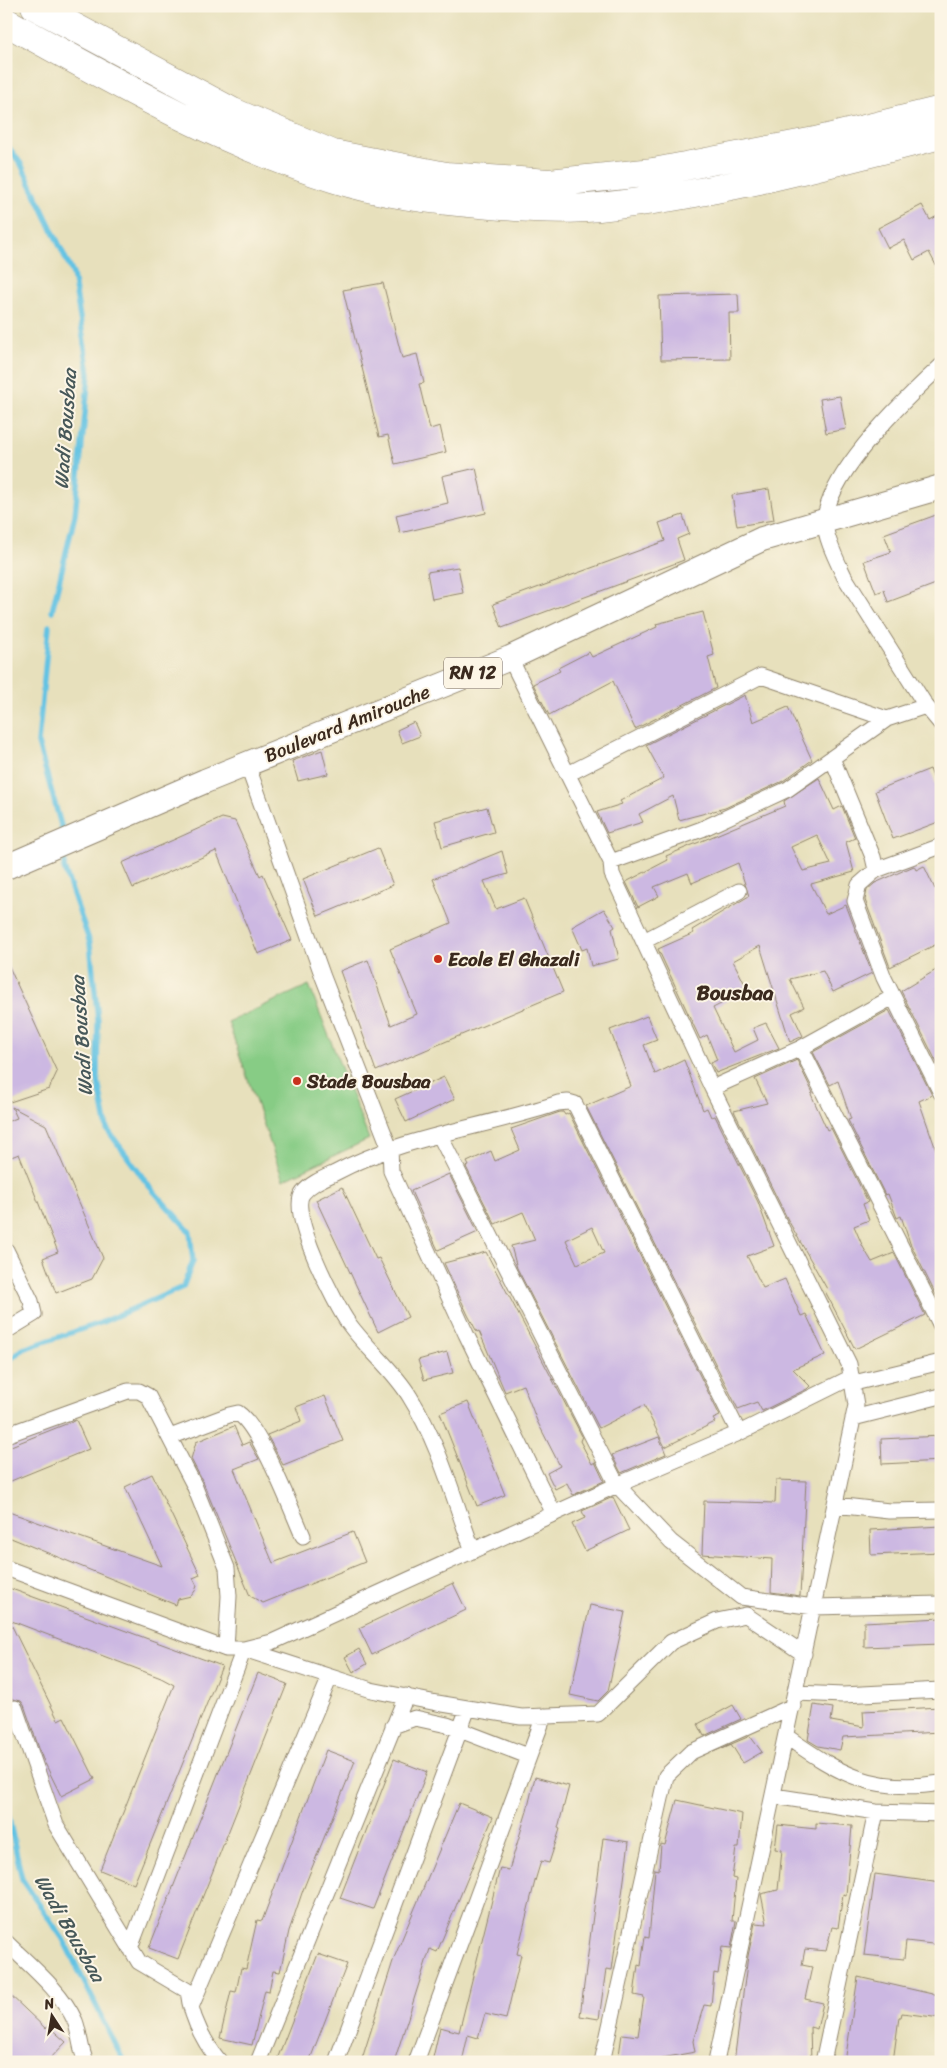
<svg xmlns="http://www.w3.org/2000/svg" width="947" height="2068" viewBox="0 0 947 2068" font-family="Sriracha,sans-serif">
	<style>
		.green { fill: #87cc85; stroke: #617b52 }
		.lines { fill: none; stroke-linecap: round; stroke-linejoin: round }
		.stream { stroke: #64c3e3; stroke-width: 5.5 }
		.building { fill: #ccb8e2; fill-rule: evenodd }
		.street-casing { stroke: #91856d; stroke-width: 17 }
		.primary-casing { stroke: #91856d; stroke-width: 26 }
		.highway-casing { stroke: #91856d; stroke-width: 29 }
		.street { stroke: #fff; stroke-width: 15 }
		.primary { stroke: #fff; stroke-width: 24 }
		.highway { stroke: #fff; stroke-width: 28 }
		.poi-dot { fill: #c8321e; stroke: #fcf5e5; stroke-width: 2 }
		.labels { text-anchor: middle; stroke-width: 4; stroke-linejoin: round; paint-order: stroke }
		.shield { fill: #fcf5e5; stroke: #75675a; stroke-width: 1 }
		.shield-label { font-size: 18px; font-weight: bold; fill: #3b2a1e }
		.street-label { font-size: 19px; fill: #3b2a1e; stroke: #fcf5e5 }
		.poi-label { font-size: 19px; font-weight: bold; fill: #3b2a1e; stroke: #fcf5e5; text-anchor: start }
		.water-label { font-size: 20px; font-style: italic; fill: #475859; stroke: #fcf5e5 }
		.quarter-label { font-size: 21px; font-weight: bold; fill: #3b2a1e; stroke: #fcf5e5 }
	</style>
	<rect width="100%" height="100%" fill="#fcf5e5"/>
	<filter id="ink" filterUnits="userSpaceOnUse"><feTurbulence type="fractalNoise" baseFrequency=".02" numOctaves="2"/><feDisplacementMap in="SourceGraphic" scale="10" xChannelSelector="R" yChannelSelector="G"/><feConvolveMatrix kernelMatrix="1 2 1 2 8 2 1 2 1" color-interpolation-filters="sRGB"/></filter>
	<filter id="wash" filterUnits="userSpaceOnUse"><feTurbulence type="fractalNoise" baseFrequency=".0096" numOctaves="4" result="noise"/><feDisplacementMap in="SourceGraphic" scale="20" xChannelSelector="R" yChannelSelector="G"/><feGaussianBlur stdDeviation="1.12" result="paint"/><feColorMatrix in="noise" values="0 0 0 0 0 0 0 0 0 0 0 0 0 0 0 0 0 1.4 0 .05"/><feComposite in="paint" operator="in"/></filter>
	<g filter="url(#wash)">
		<rect width="100%" height="100%" fill="#e7e0bc"/>
		<path class="green" d="M309 985 369 1139 283 1180 228 1022Z"/>
		<g class="lines">
			<path class="stream" d="M6 144 21 164 73 274 89 374 75 515 52 611
				M49 626 38 743 64 836
				M6 1363 23 1349 100 1323 183 1287 193 1261 190 1232 149 1186 107 1129 97 1075 98 1021 90 943 64 868 65 848
				M6 1805 22 1879 63 1939 124 2062"/>
		</g>
		<g id="blocks">
			<path class="building" d="M922 205 930 220 941 214V275L929 252 914 260 904 240 888 248 878 228Z
				M383 283 402 358 417 354 424 383 419 384 430 429 440 426 446 452 395 464 388 435 379 437 343 290Z
				M738 294 739 313H729L730 359 661 360 659 296Z
				M840 396 846 429 826 433 820 399Z
				M476 468 486 513 400 533 396 515 448 503 442 476Z
				M769 489 774 520 737 526 732 495Z
				M683 515 689 534 677 539 684 560 502 628 493 604 665 541 659 523Z
				M936 515 941 527V582L888 602 884 590 876 593 864 561 891 552 884 534Z
				M458 567 463 593 432 599 427 572Z
				M703 612 714 655 708 657 716 688 635 729 613 681 549 715 533 684 560 671 558 668 589 652 592 657 657 627 656 624Z
				M745 695 753 722 788 707 812 760 783 781 725 808 679 820 673 796 639 814 643 822 607 833 597 812 622 804 620 801 664 778 646 745Z
				M414 722 420 736 402 743 397 730Z
				M322 750 328 774 298 781 292 761Z
				M930 769 941 798V821L893 839 875 791Z
				M819 778 834 810 842 806 855 838 846 842 854 872 811 884 826 914 846 905 872 973 833 992 823 971 790 979 804 1007 792 1013 803 1036 790 1042 760 946 733 961 748 990 713 1008 734 1052 758 1040 753 1028 766 1023 779 1048 716 1073 711 1063 717 1060 707 1035 700 1039 658 949 694 933 692 930 749 896 738 863 692 883 688 873 654 887 659 896 638 907 626 882 668 860 666 856 785 806 784 801ZM817 835 831 864 803 871 791 847Z
				M487 807 494 832 442 847 435 821Z
				M222 818 235 821 260 876 263 874 292 940 258 954 216 851 133 888 122 863Z
				M378 848 393 885 318 916 303 879Z
				M502 851 508 874 484 881 496 909 524 898 563 992 376 1071 340 971 368 960 391 1025 417 1014 390 949 451 923 433 879Z
				M914 866 916 870 924 866 935 889 941 886V942L890 967 865 900 867 890 875 883Z
				M604 909 615 927 612 929 619 959 591 966 587 948 582 950 572 927Z
				M6 960 57 1072 49 1089 10 1102 6 1092V1068L13 1066 6 1050Z
				M941 967V1071L901 991Z
				M889 1010 932 1095 919 1101 941 1164V1305L910 1243 901 1216 897 1218 888 1194 885 1195 848 1120 851 1119 838 1081 830 1085 813 1052Z
				M647 1016 657 1040 644 1045 655 1074 684 1060 703 1110 707 1108 711 1117 715 1116 758 1202 774 1246 747 1256 763 1288 785 1279 801 1316 806 1314 825 1355 793 1369 810 1386 807 1389 762 1411 757 1402 738 1409 586 1106 631 1086 610 1030Z
				M797 1060 813 1093 811 1094 827 1130 831 1128 868 1202 863 1204 869 1220 854 1226 863 1247 872 1262 894 1253 925 1315 855 1349 825 1291 827 1289 788 1220 734 1111 767 1103 755 1079Z
				M444 1077 455 1099 406 1122 395 1099Z
				M12 1107 46 1125 103 1258 92 1279 56 1293 43 1258 58 1252 19 1154 6 1159V1122L17 1118Z
				M560 1112H563L565 1115 569 1113 720 1416 713 1419 715 1422 665 1447 644 1405 599 1428 517 1268 511 1246 535 1240 523 1212 495 1224 466 1167 469 1166 467 1162 491 1151 495 1161 520 1150 511 1129ZM592 1227 604 1253 577 1264 566 1240Z
				M449 1174 478 1232 438 1250 411 1191Z
				M342 1187 376 1259 379 1258 408 1317 378 1332 316 1200Z
				M486 1252 582 1436 580 1441 592 1464 595 1462 604 1481 573 1495 567 1483 555 1489 547 1473 560 1466 537 1421 523 1385 505 1392 479 1331 477 1332 468 1315 444 1263Z
				M447 1352 453 1373 424 1380 418 1360Z
				M325 1396 343 1441 283 1465 267 1435 301 1421 296 1407Z
				M468 1402 505 1495 477 1506 440 1413Z
				M76 1420 89 1449 6 1483V1448Z
				M234 1426 242 1445 249 1442 259 1459 234 1469 273 1563 353 1532 365 1562 263 1603 250 1596 203 1482 191 1459 196 1442Z
				M941 1436V1461L882 1464 881 1439Z
				M659 1437 666 1454 621 1473 612 1455Z
				M152 1474 200 1575 193 1578 197 1586 195 1591 191 1596 178 1599 176 1605 6 1536V1511L162 1566 125 1487Z
				M776 1480 806 1481 800 1596 771 1592 772 1559 702 1554 704 1501 775 1503Z
				M613 1497 629 1530 585 1551 572 1524 585 1518 582 1511Z
				M941 1526V1552L871 1555 870 1530Z
				M453 1583 466 1610 372 1655 359 1628Z
				M6 1587 222 1666 134 1884 100 1870 174 1685 161 1678 9 1620 58 1720 64 1717 95 1779 61 1796 42 1757 24 1705 21 1701 12 1699 6 1687Z
				M590 1605 625 1612 608 1691 598 1701 570 1695Z
				M941 1618V1644L864 1647V1622Z
				M359 1649 367 1664 353 1672 345 1657Z
				M258 1673 287 1684 178 1959 149 1948Z
				M733 1705 741 1719 704 1736 698 1724Z
				M814 1705 833 1708 831 1721 864 1727 863 1711 941 1707V1732L843 1737 840 1750 818 1746 808 1740Z
				M750 1736 762 1752 743 1763 731 1744 713 1752Z
				M326 1750 355 1761 303 1890 289 1931 280 1972 273 1971 269 1991 265 1990 252 2045 220 2038 231 1991 236 1992 241 1968 246 1969 257 1920 262 1921Z
				M394 1759 427 1772 373 1909 340 1898Z
				M535 1777 569 1786 558 1828 560 1829 549 1863 541 1861 535 1881 517 1954 521 1955 506 2019 485 2014 478 2038 468 2035 462 2062H432L440 2027 459 2032 500 1868 509 1870 527 1811Z
				M677 1800 742 1814 739 1848H736L732 1878 736 1879 732 1921H736L731 1948 722 1947 718 1974 714 1973 711 2006 704 2005 693 2041 695 2052 662 2058V2062H618L622 2034 638 2036 644 1997 634 1995 638 1965 641 1966 645 1937 649 1938 655 1869 659 1870 661 1844 665 1845Z
				M459 1803 493 1817 437 1952 430 1949 394 2062H361L394 1958Z
				M816 1823 852 1826 846 1895 843 1894 838 1928 832 1927 826 1951 805 1949 802 1965 812 1967 805 1999 823 2003 817 2029 810 2027 811 2062H734L748 1956 755 1923 767 1924 761 1894 778 1890 782 1850 775 1849 778 1825 816 1829Z
				M603 1838 629 1842 612 1970 606 1969 599 2019 580 2016Z
				M875 1874 941 1883V1945L906 1941 904 1959 864 1955Z
				M318 1954 347 1964 309 2062H276Z
				M858 1977 941 1996V2018L902 2013 901 2017H899L893 2062H845Z
				M6 1991 46 2029 48 2026 66 2042 47 2062H6Z"/>
		</g>
	</g>
	<g filter="url(#ink)">
		<use href="#blocks" fill-opacity="0" stroke="#91856d" stroke-width="1"/>
		<g class="lines">
			<g class="street-casing">
				<path id="street" d="M941 366C906 398 830 471 825 519 823 534 838 563 844 576L926 706 941 724
					M510 658 611 862 612 874 712 1088 849 1364 856 1405 716 2062
					M832 758 873 857 876 870 859 885 855 901 884 978 941 1093
					M247 764 323 977 390 1149 391 1171 466 1334 554 1514
					M568 774 761 676 887 719 926 706
					M611 862 702 829 788 789 887 719
					M876 870 941 846
					M644 941 739 891
					M801 1048 941 1326
					M712 1088 801 1048 893 997
					M440 1136 617 1485 671 1542 741 1597 814 1607 941 1604
					M6 1250 31 1301 34 1314 6 1331
					M854 1383 941 1362
					M853 1418 941 1396
					M6 1435 128 1391H139L148 1396 194 1485 227 1568 229 1596 226 1649
					M170 1437 229 1415 238 1413C260 1427 291 1509 303 1536
					M835 1505 889 1511 941 1510
					M473 1551C454 1500 439 1443 410 1397 394 1370 368 1350 349 1324 336 1306 287 1211 303 1193 311 1183 324 1178 335 1173 404 1136 484 1128 558 1103L568 1102 575 1104 739 1433
					M6 1568 226 1649H244L272 1642 617 1485 739 1433 852 1377
					M796 1693 843 1695 941 1690
					M15 1708 56 1825 139 1962 188 1991C191 2018 203 2041 220 2062
					M393 1726 415 1718 447 1725 528 1756
					M787 1737C840 1774 873 1794 941 1783
					M774 1796 876 1812 941 1814
					M6 1942C29 1965 61 1990 75 2021 80 2034 80 2049 86 2062
					M130 1948 244 1649 371 1690 437 1703 521 1717 598 1714 671 1642 717 1621 746 1615 804 1654
					M191 2007 330 1677
					M258 2062 406 1696
					M336 2062 468 1708
					M416 2062 544 1716
					M602 2062 666 1776 691 1752 793 1706
					M823 2062 876 1812"/>
			</g>
			<g class="primary-casing">
				<path id="primary" d="M6 867 205 781 510 658 762 539 941 487"/>
			</g>
			<g class="highway-casing">
				<path id="highway" d="M35 6 233 112 333 154 446 176 549 183 654 172 815 141 941 110
					M6 22C113 81 218 142 335 179 382 194 432 200 480 204 519 208 560 211 599 207 714 195 828 164 941 135"/>
			</g>
			<use href="#street" class="street"/>
			<use href="#primary" class="primary"/>
			<use href="#highway" class="highway"/>
		</g>
	</g>
	<g class="poi-dot">
		<circle cx="438" cy="959" r="5"/>
		<circle cx="297" cy="1081" r="5"/>
	</g>
	<g class="labels">
		<rect class="shield" x="444" y="657.5" width="58" height="31" rx="4"/>
		<g class="shield-label">
			<text x="473" y="679">RN 12</text>
		</g>
		<g class="street-label">
			<text transform="translate(347 723) rotate(-22)" y="7">Boulevard Amirouche</text>
		</g>
		<g class="poi-label">
			<text x="448" y="966">Ecole El Ghazali</text>
			<text x="307" y="1088">Stade Bousbaa</text>
		</g>
		<g class="water-label">
			<text transform="translate(65 429) rotate(-86)" y="7">Wadi Bousbaa</text>
			<text transform="translate(81 1036) rotate(-94)" y="7">Wadi Bousbaa</text>
			<text transform="translate(70 1928) rotate(60)" y="7">Wadi Bousbaa</text>
		</g>
		<g class="quarter-label">
			<text x="735" y="1000">Bousbaa</text>
		</g>
	</g>
	<rect width="947" height="2068" fill="none" stroke="#fcf5e5" stroke-width="25"/>
	<g transform="translate(52 2016) rotate(348)" stroke="#fcf5e5" stroke-width="4" paint-order="stroke">
	<path d="M0-4L9 19L0 12L-9 19Z" fill="#3b2a1e"/>
	<text y="-8" font-size="14" font-weight="bold" text-anchor="middle" fill="#3b2a1e">N</text>
	</g>
</svg>
